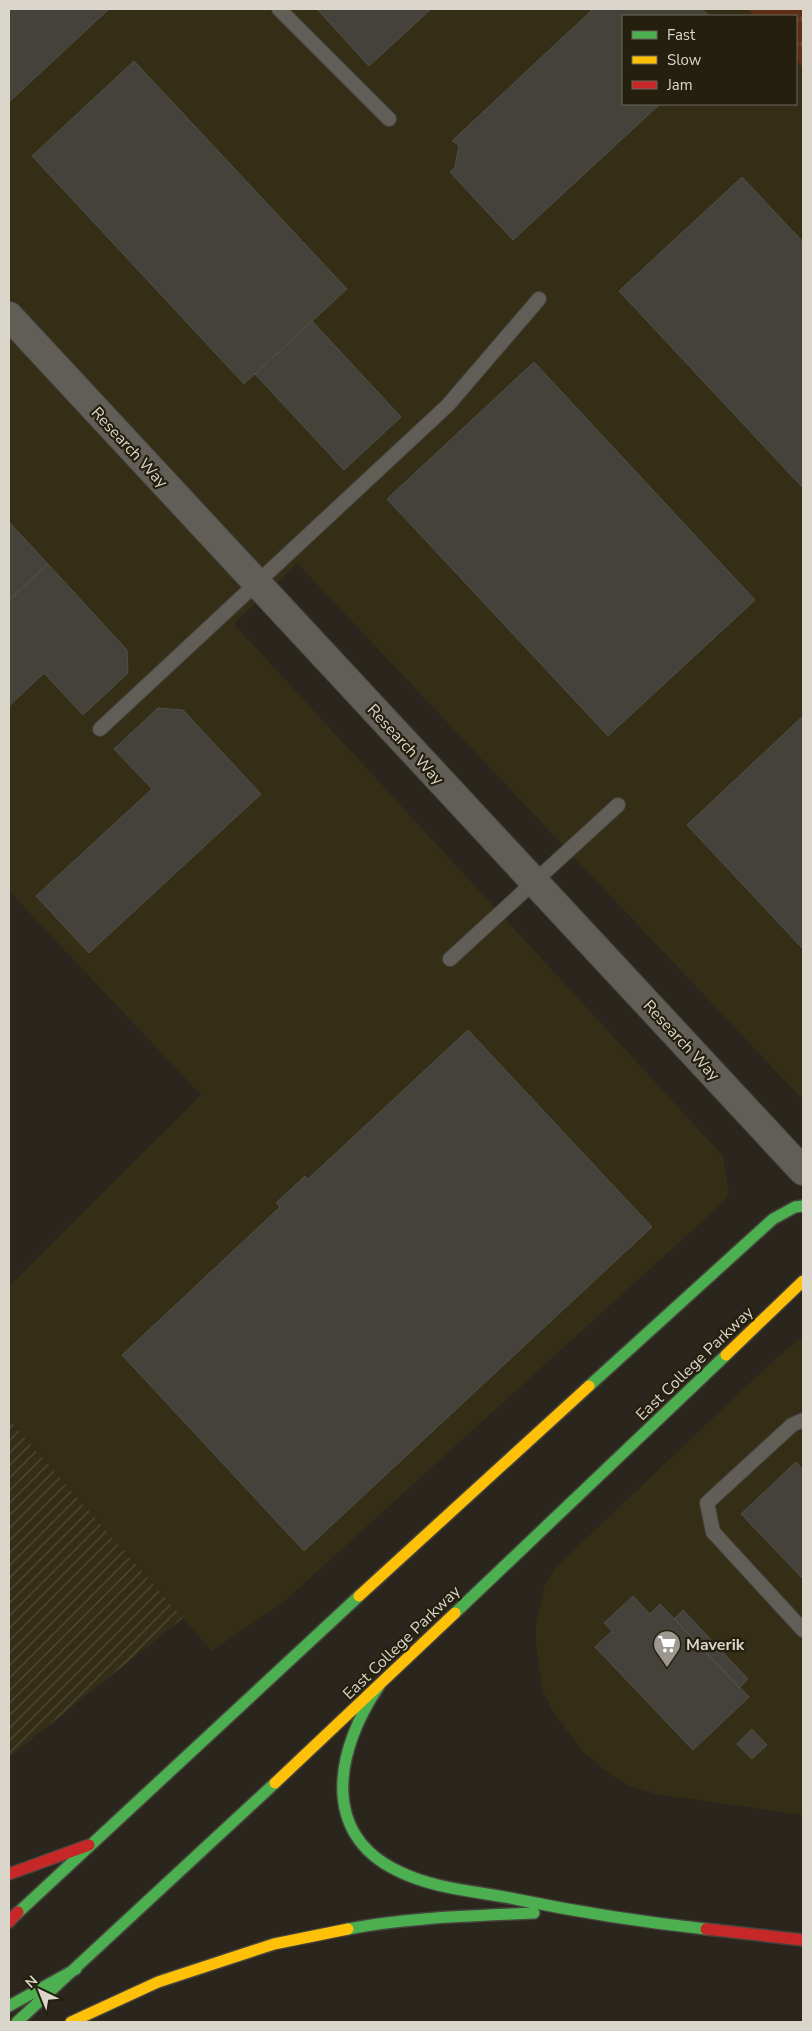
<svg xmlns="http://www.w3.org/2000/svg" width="812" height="2031" viewBox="0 0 812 2031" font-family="'Nunito Sans',sans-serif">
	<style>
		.built { fill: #342e17 }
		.industrial { fill: url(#industrial-furrows) }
		.grass { fill: url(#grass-tufts) }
		.building { fill: #44423b; stroke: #505048 }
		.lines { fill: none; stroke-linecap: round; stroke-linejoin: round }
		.lane-casing { stroke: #46433c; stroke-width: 16 }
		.street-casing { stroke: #46433c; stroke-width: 30 }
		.fast-casing { stroke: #46433c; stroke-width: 14 }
		.slow-casing { stroke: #46433c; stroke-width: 14 }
		.jam-casing { stroke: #46433c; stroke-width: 14 }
		.lane { stroke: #615e57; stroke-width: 14 }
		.street { stroke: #615e57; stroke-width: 28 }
		.fast { stroke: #4caf50; stroke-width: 11 }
		.slow { stroke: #ffc107; stroke-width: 11 }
		.jam { stroke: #c62828; stroke-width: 11 }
		.labels { text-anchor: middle; stroke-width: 4.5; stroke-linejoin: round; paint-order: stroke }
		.street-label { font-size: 16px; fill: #dad6cc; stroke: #251f0e }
		.poi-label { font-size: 16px; font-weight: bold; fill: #dad6cc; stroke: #251f0e; text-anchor: start }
	</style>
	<defs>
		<pattern id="industrial-furrows" width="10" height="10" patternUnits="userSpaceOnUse" patternTransform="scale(1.25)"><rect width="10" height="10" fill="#342e17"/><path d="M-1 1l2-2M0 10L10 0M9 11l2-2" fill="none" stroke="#514c38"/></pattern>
		<pattern id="grass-tufts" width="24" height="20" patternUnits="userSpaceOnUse" patternTransform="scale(1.25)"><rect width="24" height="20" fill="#5e2f14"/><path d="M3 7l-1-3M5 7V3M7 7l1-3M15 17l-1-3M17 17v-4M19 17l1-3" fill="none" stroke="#744c35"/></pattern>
	</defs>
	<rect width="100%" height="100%" fill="#2a261d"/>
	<path class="built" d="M9 9H748L755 16H623V104H796V60L803 68V1100L297 563 234 624 723 1156 729 1194 718 1207 287 1599 212 1651 9 1420V1286L201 1095 9 891Z
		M803 1336V1815L656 1794 629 1786 603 1769 583 1751 558 1719 543 1693 536 1645V1623L545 1585 555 1568 772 1362Z"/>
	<path class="industrial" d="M9 1420 183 1618 9 1757Z"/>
	<path class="grass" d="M748 9H803V68L796 60V16H755Z"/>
	<path class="building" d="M9 9H109L9 102Z
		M317 9H431L369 66Z
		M593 9H702L709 16H623V104H660L513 240 450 172 455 167 459 145 452 141Z
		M134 61 347 289 244 384 32 156Z
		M742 177 803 242V488L619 291Z
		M312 321 401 417 344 470 255 374Z
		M534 362 755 600 608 736 387 499Z
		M9 522 48 564 9 600Z
		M48 564 127 650 128 673 83 715 44 673 9 706V600Z
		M158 708 183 710 261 794 89 953 36 896 152 789 114 749Z
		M803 716V949L687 825Z
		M468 1030 652 1227 304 1551 122 1355 280 1207 276 1203 305 1176 308 1179Z
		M796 1462 803 1470V1579L741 1514Z
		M633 1596 650 1614 660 1604 749 1697 693 1750 595 1647 612 1631 604 1623Z
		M683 1610 748 1679 739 1688 674 1619Z
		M752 1729 767 1745 752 1759 737 1744Z"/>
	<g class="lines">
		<g class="lane-casing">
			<path id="lane" d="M279 9 389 119
				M100 729 448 405 539 299
				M450 959 618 805
				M803 1420 792 1425 707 1503 713 1532 803 1630"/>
		</g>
		<g class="street-casing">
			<path id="street" d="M9 316 803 1171"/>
		</g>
		<g class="fast-casing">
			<path id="fast" d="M589 1386 773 1219 795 1207 803 1206
				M455 1613 726 1355
				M379 1686C338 1746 317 1832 398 1871 434 1889 476 1891 515 1899 578 1912 641 1922 706 1929
				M9 1921 359 1596
				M348 1929C410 1917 472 1916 534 1913
				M9 2006 76 1969
				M17 2022 275 1783"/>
		</g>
		<g class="slow-casing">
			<path id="slow" d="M726 1355 803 1281
				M359 1596 589 1386
				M275 1783 455 1613
				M71 2022 158 1982 274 1944 348 1929"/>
		</g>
		<g class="jam-casing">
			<path id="jam" d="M9 1874 89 1845
				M9 1922 18 1912
				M706 1929 803 1940"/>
		</g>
		<use href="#lane" class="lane"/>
		<use href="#street" class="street"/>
		<use href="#fast" class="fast"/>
		<use href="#slow" class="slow"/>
		<use href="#jam" class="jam"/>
	</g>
	<defs>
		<g id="supermarket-pin" transform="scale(1.4375)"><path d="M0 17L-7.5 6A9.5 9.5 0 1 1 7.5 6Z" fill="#9c988f" stroke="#251f0e"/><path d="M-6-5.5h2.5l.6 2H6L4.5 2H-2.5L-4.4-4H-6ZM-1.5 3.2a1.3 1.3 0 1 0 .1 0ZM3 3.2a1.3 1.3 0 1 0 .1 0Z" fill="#fff"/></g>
	</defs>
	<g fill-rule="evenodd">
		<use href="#supermarket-pin" x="667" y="1644"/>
	</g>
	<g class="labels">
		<g class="street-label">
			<text transform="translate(130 447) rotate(47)" y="6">Research Way</text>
			<text transform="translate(406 744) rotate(47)" y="6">Research Way</text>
			<text transform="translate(682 1040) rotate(47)" y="6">Research Way</text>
			<text transform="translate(694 1363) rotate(-44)" y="6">East College Parkway</text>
			<text transform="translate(401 1642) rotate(-44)" y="6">East College Parkway</text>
		</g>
		<g class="poi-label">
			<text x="686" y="1650">Maverik</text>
		</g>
	</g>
	<rect width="812" height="2031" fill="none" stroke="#dad6cc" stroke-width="20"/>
	<rect x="622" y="15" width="175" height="90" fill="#251f0e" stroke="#6d685a"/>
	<rect x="632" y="31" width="25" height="8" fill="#4caf50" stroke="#6d685a"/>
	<text x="667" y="40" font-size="15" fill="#dad6cc">Fast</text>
	<rect x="632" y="56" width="25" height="8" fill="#ffc107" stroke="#6d685a"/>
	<text x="667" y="65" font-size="15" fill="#dad6cc">Slow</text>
	<rect x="632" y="81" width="25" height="8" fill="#c62828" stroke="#6d685a"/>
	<text x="667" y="90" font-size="15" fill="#dad6cc">Jam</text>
	<g transform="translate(40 1991) rotate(317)" stroke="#251f0e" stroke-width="4" paint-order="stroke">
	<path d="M0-4L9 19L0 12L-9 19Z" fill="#dad6cc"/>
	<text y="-8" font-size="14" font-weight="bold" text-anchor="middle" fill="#dad6cc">N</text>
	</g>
</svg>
